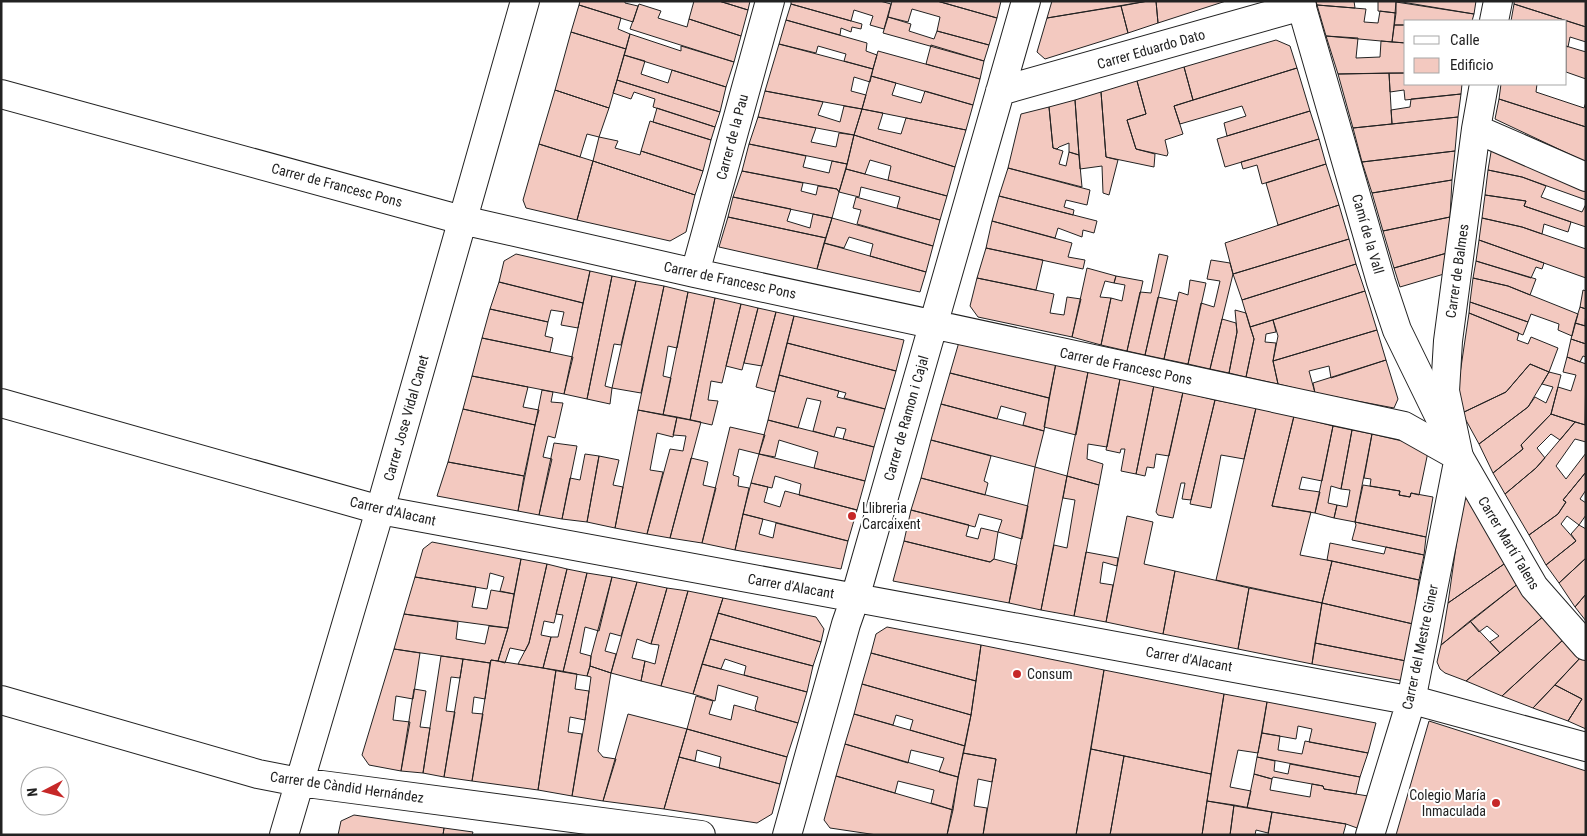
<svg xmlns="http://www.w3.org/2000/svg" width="1587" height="836" viewBox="0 0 1587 836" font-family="'Roboto Condensed',sans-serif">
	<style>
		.building { fill: #f3c9c0; stroke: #222 }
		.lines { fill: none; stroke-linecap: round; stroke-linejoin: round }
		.minor-casing { stroke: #222; stroke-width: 30 }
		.tertiary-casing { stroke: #222; stroke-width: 30 }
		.minor { stroke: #fff; stroke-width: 28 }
		.tertiary { stroke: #fff; stroke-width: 28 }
		.poi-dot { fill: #c62828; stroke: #fff; stroke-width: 2 }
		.labels { text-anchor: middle; stroke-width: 4; stroke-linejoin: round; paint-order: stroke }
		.street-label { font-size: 14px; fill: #222; stroke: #fff }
		.poi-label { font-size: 14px; fill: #222; stroke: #fff; text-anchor: start }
	</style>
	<rect width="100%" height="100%" fill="#fff"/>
	<path class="building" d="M580 1H625V3L638 6 633 22 579 5Z
		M694 1H719L748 10 741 36 689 19Z
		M719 1H750L748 10Z
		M791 1H880L891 4 884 29 870 25 873 16 854 10 851 21 791 4Z
		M892 1H937L997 18 989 45 937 31 940 17 912 9 908 22 888 17Z
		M937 1H1001L997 18Z
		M1052 1H1148L1047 18Z
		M1148 1H1156L1158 23 1128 33 1121 6Z
		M1156 1H1226L1158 23Z
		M1316 1H1354L1355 8 1317 5Z
		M1378 1H1396V13L1378 11Z
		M1396 1H1476L1474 14Z
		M1514 1H1586V27L1514 4Z
		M1396 2 1474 14 1472 21H1406V25H1394Z
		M639 4 661 11 658 18 687 27 689 19 741 36 734 62 630 29Z
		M791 4 862 24 861 29 852 27 851 32 841 28 840 35 786 20Z
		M1514 4 1586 27V42L1570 37 1568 47 1566 46V21H1511Z
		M579 5 621 18 618 29 630 34 626 49 571 32Z
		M1317 5 1366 9 1364 22 1378 23 1380 11 1396 13 1392 42 1326 36Z
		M1121 6 1128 33 1045 59 1037 52 1047 18Z
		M888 17 911 24 909 31 934 39 937 31 989 45 984 61 883 33Z
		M786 20 867 43 866 51 877 55 873 69 844 61 846 54 818 46 816 53 779 44Z
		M1394 25H1406V43L1392 42Z
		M571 32 626 49 609 108 555 90Z
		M630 34 681 51V46L734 62 726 87 624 55Z
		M1326 36 1358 38 1356 58 1380 57 1381 41 1406 43V73L1338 74Z
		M1276 40 1290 46 1297 68 1193 100 1184 67Z
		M779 44 873 69 870 82 854 77 851 91 866 95 862 109 765 91Z
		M931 45 984 61 980 79 926 64Z
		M1566 46 1586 52V79L1566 72Z
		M878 51 980 79 973 105 871 76Z
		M624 55 645 61 641 74 668 83 672 70 726 87 720 112 617 80Z
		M1184 67 1193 100 1174 106 1183 134 1165 140 1168 153 1167 156 1136 149 1127 120 1146 114 1137 81Z
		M1297 68 1310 111 1227 136 1224 123 1246 116 1242 106 1180 124 1174 106Z
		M1389 73 1392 124 1353 128 1338 74Z
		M1389 73H1406V84H1462L1461 94 1405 100 1404 90 1390 92Z
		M871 76 896 83 892 95 921 103 925 91 973 105 966 130 862 109Z
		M617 80 720 112 715 127 653 107 655 99 634 92 631 99 613 93Z
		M1137 81 1146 114 1127 120 1136 149 1155 154 1154 167 1106 157 1101 92Z
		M1501 84H1537L1536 92 1584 108 1586 102V127L1499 99Z
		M555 90 609 108 599 137 587 134 580 157 539 144Z
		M765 91 823 102 818 115 840 122 844 106 862 109 854 135 758 117Z
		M1101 92 1106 157 1118 160 1109 195 1103 193 1102 166 1080 169 1075 100Z
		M1461 94 1458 117 1392 124 1391 110 1410 107 1411 99Z
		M1499 99 1586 127V162L1495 119Z
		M1075 100 1079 155 1069 152V143L1059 147 1057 149 1053 148 1049 107Z
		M1049 107 1053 148 1063 151 1059 164 1066 166 1069 152 1079 155 1082 187 1008 168 1021 114Z
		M657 108 715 127 711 140 653 122Z
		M862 109 883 113 878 129 901 134 906 118 966 130 955 167 854 135Z
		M1310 111 1319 139 1225 167 1217 139Z
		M758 117 816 128 811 142 836 147 839 133 854 135 847 164 749 144Z
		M1458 117 1455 151 1362 162 1353 128Z
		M650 121 711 140 703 171 641 151Z
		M854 135 955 167 947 196 888 180 891 166 870 160 865 174 846 169Z
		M599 137 618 141 615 148 640 155 641 151 703 171 695 195 593 161Z
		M1319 139 1326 164 1262 184 1257 165 1243 169 1241 162Z
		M539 144 593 161 577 220 526 208 523 200Z
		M749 144 806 156 803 167 829 173 832 161 847 164 839 192 837 189 742 171Z
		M1492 146 1586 192V200L1522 177 1488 170Z
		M1455 151 1452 180 1372 193 1362 162Z
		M593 161 695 195 686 232 670 241 577 220Z
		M1326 164 1339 205 1278 225 1266 183Z
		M1008 168 1090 190 1087 205 1066 200 1064 207 1074 210 1073 215 999 196Z
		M846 169 947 196 940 220 897 208 900 197 861 187 859 197 839 192Z
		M1488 170 1522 177 1546 186 1541 197 1582 212 1586 204V227L1524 206 1526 201 1485 195Z
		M742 171 803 183 801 191 816 195 818 186 837 189 839 192 832 218 733 197Z
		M1452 180 1450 217 1383 231 1372 193Z
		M1485 195 1526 201 1524 206 1571 222 1568 232 1544 224 1542 234 1522 227 1482 218Z
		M999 196 1097 221 1094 233 1083 230 1082 237 1058 228 1055 238 992 221Z
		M733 197 791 209 787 221 810 228 813 214 832 218 826 238 728 217Z
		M856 197 940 220 933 246 857 224 861 210 853 208Z
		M1339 205 1349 239 1233 274 1225 243Z
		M728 217 826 238 817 269 719 247Z
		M1450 217 1447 253 1394 268 1383 231Z
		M832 218 933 246 926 272 870 256 873 244 849 237 844 248 824 243Z
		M1482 218 1522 227 1586 249V278L1479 240Z
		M992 221 1072 243 1068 257 1085 260 1083 269 986 248Z
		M1349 239 1356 264 1242 300 1233 274Z
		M1479 240 1544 263 1542 269 1536 267 1531 278 1476 261Z
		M824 243 926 272 920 292 817 269Z
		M986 248 1043 260 1036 290 977 278Z
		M1447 253 1444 274 1400 287 1394 268Z
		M516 254 590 271 583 303 499 282 504 261Z
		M1159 254 1168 256 1145 355 1127 351 1140 292 1151 293Z
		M1211 260 1230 263 1233 274 1210 369 1188 364 1201 303 1214 307 1220 281 1207 279Z
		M1476 261 1536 279 1530 295 1508 286 1473 278Z
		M1356 264 1365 291 1250 327 1242 300Z
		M1087 268 1116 276 1114 283 1105 281 1100 297 1111 298 1101 345 1072 337Z
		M590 271 612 276 587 399 564 394Z
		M612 276 636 281 621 345 614 344 605 386 612 388 610 404 587 399Z
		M1116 276 1143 281 1127 351 1101 345 1111 298 1122 301 1125 285 1114 283Z
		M977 278 1054 294 1050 313 1064 315 1067 297 1081 299 1072 337 978 317 970 306Z
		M1473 278 1508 286 1578 314 1572 336 1558 330 1559 324 1531 314 1528 322 1470 302Z
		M1190 280 1206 283 1188 364 1164 359 1179 292 1188 295Z
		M636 281 664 286 641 393 612 388Z
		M499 282 583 303 578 328 561 325 564 312 551 310 548 322 490 309Z
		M664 286 688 292 677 348 668 346 663 376 671 378 663 415 638 410Z
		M1583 290 1586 291V309L1580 307Z
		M1365 291 1377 330 1273 361 1278 336 1273 320Z
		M688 292 715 298 690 420 663 415Z
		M1158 297 1177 301 1164 359 1145 355Z
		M715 298 741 304 722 383 711 381 708 400 718 401 712 425 690 420Z
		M1470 302 1528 322 1523 335 1469 313Z
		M741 304 758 308 742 370 726 366Z
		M1580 307 1586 309 1585 326 1575 323Z
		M758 308 776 312 762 366 744 363Z
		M490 309 548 322 545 336 553 338 550 352 482 338Z
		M1235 310 1246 313 1254 339 1246 377 1229 373 1237 332Z
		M776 312 794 316 775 392 756 387Z
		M1469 313 1519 333 1517 340 1528 344 1531 337 1558 348 1549 372 1530 364 1506 392 1462 413 1456 401Z
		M794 316 904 340 896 371 787 343Z
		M1222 319 1236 323 1237 332 1229 373 1210 369Z
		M1273 320 1276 332 1266 334 1265 342 1276 343 1273 361 1278 384 1246 377 1254 339 1250 327Z
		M1575 323 1586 326V344L1571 339Z
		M1377 330 1386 360 1331 378 1329 366 1309 371 1315 393 1278 384 1273 361Z
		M482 338 573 357 564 394 472 376Z
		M1571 339 1586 344V357L1583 356 1580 362 1567 357Z
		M959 342 1056 363 1049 398 950 373Z
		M787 343 896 371 885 409 844 398 846 393 779 375Z
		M1567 357 1586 364 1585 425 1551 414 1558 387 1571 391 1576 375 1563 372Z
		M1386 360 1398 399 1394 408 1315 393 1313 383Z
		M1056 363 1088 372 1076 435 1044 427Z
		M1530 364 1549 372 1528 407 1479 444 1462 413 1506 392Z
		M1088 372 1120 379 1107 447 1088 444 1087 459 1103 464 1099 485 1067 476Z
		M1549 372 1561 375 1551 414 1521 445 1523 449 1493 473 1479 444 1528 407 1535 397 1546 403 1553 387 1542 384Z
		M950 373 1049 398 1044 431 1023 425 1026 413 1001 406 997 419 941 404Z
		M779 375 839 391 837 397 885 409 874 447 843 439 846 429 837 427 834 437 813 431 821 401 807 398 798 428 768 420Z
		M472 376 528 387 523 407 539 410 535 425 463 409Z
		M1120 379 1154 385 1136 474 1121 471 1125 449H1121L1120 453 1106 450Z
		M1154 385 1183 392 1169 456 1156 454 1154 468 1147 467 1145 476 1136 474Z
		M542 390 553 392 551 402 563 403 555 438 548 436 543 457 552 459 539 515 518 511Z
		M1183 392 1215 400 1191 500 1182 499 1185 483H1181L1173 518 1158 515 1156 512Z
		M1215 400 1256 408 1244 459 1221 455 1211 508 1190 504Z
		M941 404 1044 431 1035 467 931 440Z
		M1256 408 1294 416 1272 506 1311 512 1300 555 1332 561 1322 603 1216 580Z
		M463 409 535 425 524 476 448 462Z
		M638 410 677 417 673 437 657 433 650 470 663 472 647 534 615 528Z
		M1551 414 1575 422 1560 440 1551 434 1537 448 1545 458 1536 468 1505 494 1493 473 1523 449 1521 445Z
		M1294 416 1333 426 1322 481 1302 477 1299 489 1320 492 1315 513 1272 506Z
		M677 417 701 422 670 538 647 534 670 449 683 451 686 436 673 435Z
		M768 420 874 447 865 481 814 468 818 452 779 440 775 457 759 454Z
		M1575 422 1586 425V442L1575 439 1556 466 1566 479 1586 453V472L1563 500 1566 502 1558 514 1529 535 1505 494 1536 468Z
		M1333 426 1352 430 1341 489 1331 486 1328 503 1337 505 1334 518 1315 513Z
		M730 427 765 435 759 454 739 449 733 475 739 477 738 486 749 488 735 550 702 543Z
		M1352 430 1372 434 1355 522 1334 518 1337 505 1347 507 1350 490 1341 489Z
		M1372 434 1424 446 1428 452 1419 495 1411 493 1410 497 1399 495 1400 491 1370 486 1371 479 1364 478Z
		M931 440 991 456 984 481 988 483 985 495 921 478Z
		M554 443 577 446 562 519 539 515Z
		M585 454 599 456 587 522 562 519 570 478 580 480Z
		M759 454 865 481 857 510 799 495 801 484 775 476 772 488 751 483Z
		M599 456 619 460 613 485 623 487 615 528 587 522Z
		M691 458 708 462 703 485 716 488 702 543 670 538Z
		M448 462 524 476 518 511 437 496Z
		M1035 467 1067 476 1041 610 1009 603Z
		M1586 472V490L1580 499 1586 503V515L1579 525 1567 516 1561 524 1576 541 1546 565 1529 535 1558 514 1566 502 1563 500Z
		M1067 476 1099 485 1074 616 1041 610 1054 545 1067 548 1075 500 1063 498Z
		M921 478 1028 506 1022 539 998 532 1002 520 979 514 975 527 911 510Z
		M751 483 768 487 764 502 780 507 785 491 857 510 848 541 743 514Z
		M1363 485 1400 491 1399 495 1410 497 1411 493 1433 497 1426 537 1355 522Z
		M1474 494 1507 562 1448 603 1463 497Z
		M911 510 969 525 966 536 978 539 981 528 998 532 994 559 990 562 904 541Z
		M743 514 763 519 759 534 773 538 776 523 848 541 841 569 735 550Z
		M1127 516 1153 522 1144 564 1175 571 1163 634 1106 622Z
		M1355 522 1426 537 1424 555 1352 540 1356 525Z
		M1579 525 1586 529V558L1559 583 1546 565 1576 541 1571 534Z
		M904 541 990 562 994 559 1017 565 1009 603 893 581Z
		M432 542 521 559 514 594 500 591 504 577 490 573 487 589 415 577 423 549Z
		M1330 543 1384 554 1386 547 1424 555 1419 580 1327 560Z
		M1086 552 1118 558 1117 566 1103 562 1100 583 1113 585 1106 622 1074 616Z
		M1586 558V594L1575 607 1559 583Z
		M521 559 547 564 529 643 525 651 510 648 505 663 498 661 508 628Z
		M1332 561 1419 580 1413 624 1322 603Z
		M1507 562 1519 583 1441 645 1448 603Z
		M547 564 567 569 554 623 544 621 541 635 551 637 543 668 518 664 529 643Z
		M567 569 587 573 563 672 543 668 551 637H558L563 615 556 614Z
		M1175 571 1249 588 1238 649 1163 634Z
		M587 573 612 577 599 631 585 627 580 653 591 656 590 666 587 676 563 672Z
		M415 577 476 587 472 607 487 609 491 590 514 594 508 628 404 614Z
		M612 577 637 582 621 636 610 633 605 651 616 654 611 673 590 666 591 656Z
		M637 582 667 588 651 644 637 639 632 658 645 661 641 681 611 673Z
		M1519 583 1545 615 1500 653 1490 642 1499 636 1487 626 1479 632 1470 621Z
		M667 588 688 591 661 686 641 681 645 661 655 664 659 645 651 644Z
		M1249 588 1322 603 1312 664 1238 649Z
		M688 591 723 598 693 694 661 686Z
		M1586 594V621L1575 607Z
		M723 598 816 617 824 629 821 642 718 613Z
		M1322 603 1413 624 1406 661 1315 643Z
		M718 613 821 642 813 666 710 639Z
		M404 614 458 622 456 639 485 644 489 626 508 628 498 661 491 660 490 663 394 649Z
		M1545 615 1564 639 1502 696 1466 681Z
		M1470 621 1500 653 1466 681 1445 673 1440 669 1437 662 1441 645Z
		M887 627 981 645 976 681 871 653 876 634Z
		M710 639 813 666 807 692 744 675 746 666 725 659 721 669 702 664Z
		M1564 639 1581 657 1533 708 1502 696Z
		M1315 643 1406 661 1404 681 1312 664Z
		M981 645 1104 670 1076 835H983L996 759 963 753 971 715Z
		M394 649 420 653 413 699 396 696 393 720 410 722 401 771 369 765 362 755Z
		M871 653 976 681 971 715 862 684Z
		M441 656 463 659 460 678 451 677 446 711 455 712 444 777 423 773Z
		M1581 657 1586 662V729L1568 721 1582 699 1555 685Z
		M463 659 490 663 485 699 474 697 472 713 483 714 472 781 444 777Z
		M491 660 556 670 538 790 472 781Z
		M702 664 807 692 798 723 756 711 755 708 758 697 718 685 715 701 693 694Z
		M590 666 611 673 598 751 603 757 616 759 603 801 572 796 585 720 591 677 587 676Z
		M556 670 577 674 575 689 589 691 585 720 570 717 568 732 582 734 572 796 538 790Z
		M1104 670 1224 694 1211 774 1091 749Z
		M862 684 971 715 965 746 910 730 913 720 896 715 893 725 854 714Z
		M1555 685 1582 699 1568 721 1533 708Z
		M414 689 426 691 420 727 430 728 423 773 401 771Z
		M1224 694 1267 702 1258 753 1238 750 1230 787 1251 791 1247 808 1207 801Z
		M696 696 713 701 709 714 731 720 734 705 798 723 787 757 687 729Z
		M1267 702 1376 723 1368 753 1309 742 1312 729 1298 726 1296 739 1262 733Z
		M628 714 687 729 664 809 603 801Z
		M854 714 965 746 958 777 939 772 944 758 911 750 908 763 845 744Z
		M1429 721 1586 771V835H1396Z
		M687 729 787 757 780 784 719 768 721 757 697 750 695 761 679 757Z
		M1262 733 1280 736 1278 750 1302 754 1305 741 1368 753 1360 777 1257 757Z
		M845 744 958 777 953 810 931 803 934 790 898 781 895 793 836 776Z
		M1091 749 1124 756 1110 835H1076Z
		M963 753 996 759 992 782 978 779 974 806 987 808 983 835H947Z
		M1124 756 1211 774 1202 835H1110Z
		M679 757 780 784 772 814 757 823 664 809Z
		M1257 757 1275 761 1274 771 1288 774 1290 764 1360 777 1356 794 1324 789 1323 786 1312 784 1273 777 1272 779 1254 774Z
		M1254 774 1272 779 1270 790 1310 797 1312 784 1323 786 1324 789 1368 796 1360 829 1346 824 1247 808Z
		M836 776 953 810 947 835H877L830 828 824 820Z
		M1207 801 1234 805 1230 835H1202Z
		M1234 805 1272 812 1268 833 1256 830 1255 835H1230Z
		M1272 812 1346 824 1343 835H1268Z
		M354 815 444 828 443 835H338L341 821Z
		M444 828 473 832 472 835H443Z"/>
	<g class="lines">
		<g class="minor-casing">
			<path id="minor" d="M1494 21 1498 1
				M1000 91 1302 6
				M1 94 462 220 695 273 1404 426 1459 457
				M1476 129 1586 177
				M695 273 770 1
				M1 403 380 510 1424 703 1586 747
				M1 700 258 774 299 782 701 835
				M284 835 380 510 525 1
				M787 835 846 624 855 598 1026 1
				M1370 835 1411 701 1459 457 1445 391 1448 341 1476 129 1484 84"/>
		</g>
		<g class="tertiary-casing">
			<path id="tertiary" d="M1300 1 1381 282 1397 330 1459 457 1534 587 1586 646"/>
		</g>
		<use href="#minor" class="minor"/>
		<use href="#tertiary" class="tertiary"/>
	</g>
	<g class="poi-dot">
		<circle cx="852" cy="516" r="5"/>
		<circle cx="1017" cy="674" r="5"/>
		<circle cx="1496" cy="803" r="5"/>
	</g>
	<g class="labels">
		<g class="street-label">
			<text transform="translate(1151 49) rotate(-16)" y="5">Carrer Eduardo Dato</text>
			<text transform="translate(732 137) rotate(-75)" y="5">Carrer de la Pau</text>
			<text transform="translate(337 185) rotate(15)" y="5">Carrer de Francesc Pons</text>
			<text transform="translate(1368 234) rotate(74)" y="5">Camí de la Vall</text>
			<text transform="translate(1457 271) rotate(-82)" y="5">Carrer de Balmes</text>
			<text transform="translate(730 280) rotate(12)" y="5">Carrer de Francesc Pons</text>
			<text transform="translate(1126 366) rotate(12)" y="5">Carrer de Francesc Pons</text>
			<text transform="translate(406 418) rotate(-74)" y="5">Carrer Jose Vidal Canet</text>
			<text transform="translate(906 418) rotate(-74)" y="5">Carrer de Ramon i Cajal</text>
			<text transform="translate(393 511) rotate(13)" y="5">Carrer d'Alacant</text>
			<text transform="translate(1509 543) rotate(59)" y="5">Carrer Martí Talens</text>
			<text transform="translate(791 586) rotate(10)" y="5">Carrer d'Alacant</text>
			<text transform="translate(1420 647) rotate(-78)" y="5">Carrer del Mestre Giner</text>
			<text transform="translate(1189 659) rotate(10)" y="5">Carrer d'Alacant</text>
			<text transform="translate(347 787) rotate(8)" y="5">Carrer de Càndid Hernández</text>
		</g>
		<g class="poi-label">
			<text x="862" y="513">Llibreria<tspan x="862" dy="16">Carcaixent</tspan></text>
			<text x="1027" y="679">Consum</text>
			<text x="1486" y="800" text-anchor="end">Colegio María<tspan x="1486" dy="16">Inmaculada</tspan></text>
		</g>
	</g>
	<rect width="1587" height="836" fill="none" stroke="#222222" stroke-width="5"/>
	<rect x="1404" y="20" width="162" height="65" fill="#ffffff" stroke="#a7a7a7"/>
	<rect x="1414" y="36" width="25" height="8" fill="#ffffff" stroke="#a7a7a7"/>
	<text x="1450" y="45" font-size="15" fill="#222222">Calle</text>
	<rect x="1414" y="58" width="25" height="15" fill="#f3c9c0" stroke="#a7a7a7"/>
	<text x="1450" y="70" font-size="15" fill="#222222">Edificio</text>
	<g transform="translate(45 791) rotate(264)"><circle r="24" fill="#ffffff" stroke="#a7a7a7"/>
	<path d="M0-4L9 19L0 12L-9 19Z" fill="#c62828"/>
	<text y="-8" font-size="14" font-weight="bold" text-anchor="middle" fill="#222222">N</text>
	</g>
</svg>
